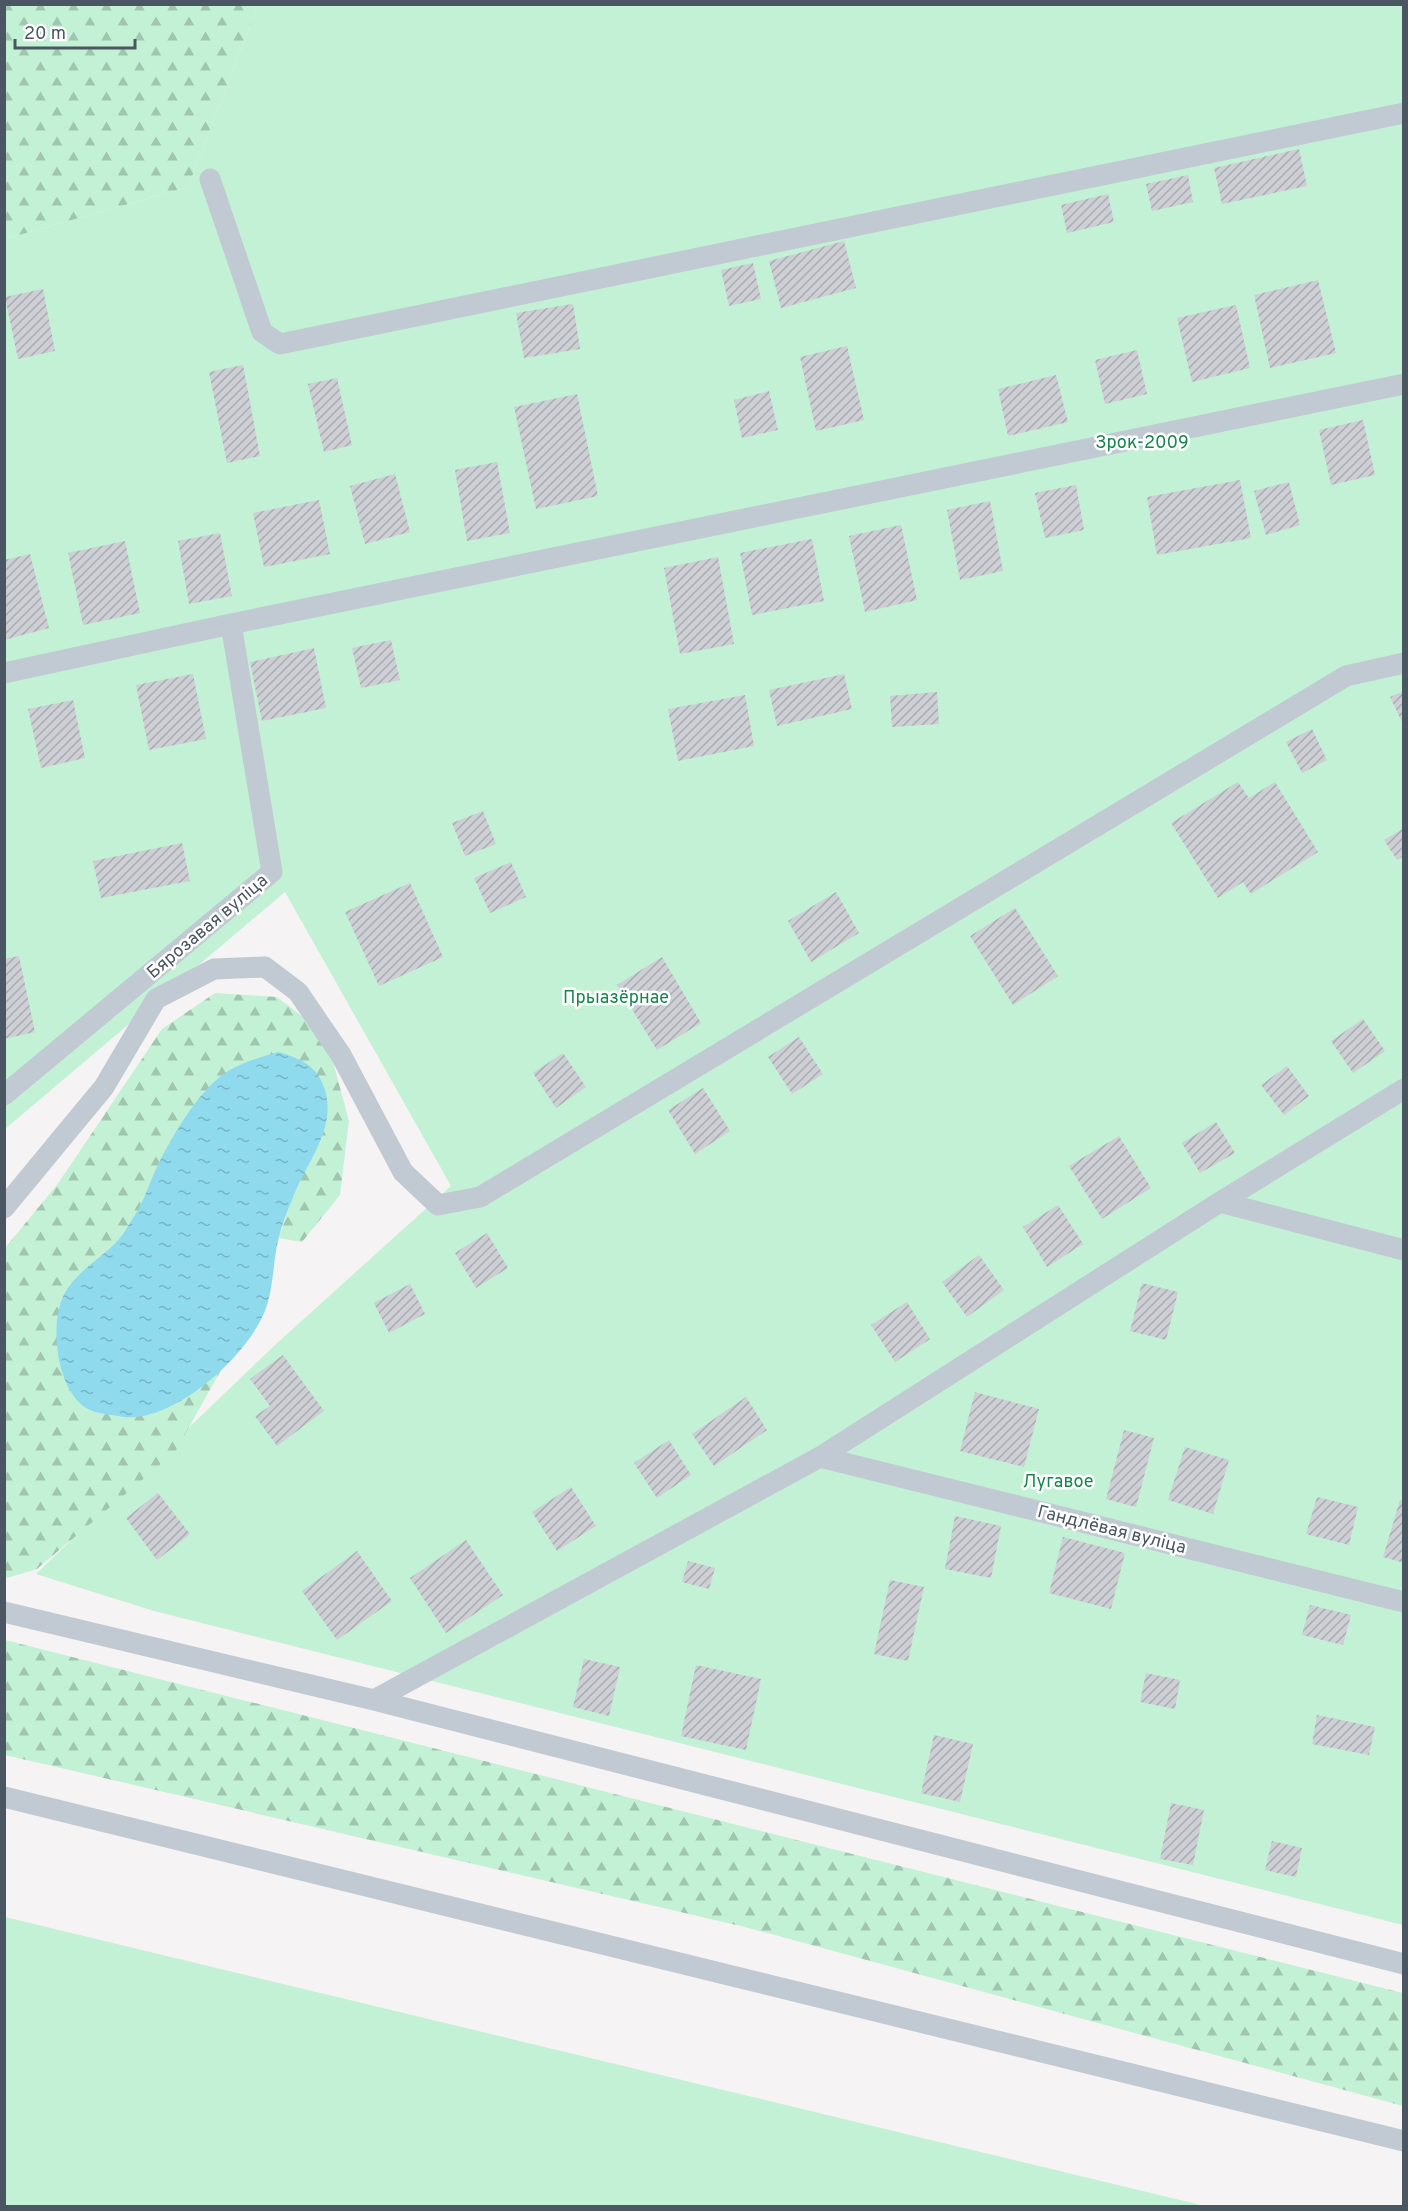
<svg xmlns="http://www.w3.org/2000/svg" width="1408" height="2211" viewBox="0 0 1408 2211" font-family="Overpass,sans-serif">
	<style>
		.green { fill: #c3f1d5 }
		.forest { fill: url(#forest-firs) }
		.water { fill: url(#water-ripples) }
		.building { fill: url(#building-hatch) }
		.lines { fill: none; stroke-linecap: round; stroke-linejoin: round }
		.service { stroke: #c1cad2; stroke-width: 21 }
		.labels { text-anchor: middle; stroke-width: 5; stroke-linejoin: round; paint-order: stroke }
		.park-label { font-size: 18px; fill: #17864f; stroke: #fff }
		.street-label { font-size: 18px; fill: #4a5661; stroke: #fff }
	</style>
	<defs>
		<pattern id="forest-firs" width="22" height="20" patternUnits="userSpaceOnUse" patternTransform="scale(1.5)"><rect width="22" height="20" fill="#c3f1d5"/><path d="M5 1l3.5 6h-7zM16 11l3.5 6h-7z" fill="#a0c6b0"/></pattern>
		<pattern id="water-ripples" width="26" height="14" patternUnits="userSpaceOnUse" patternTransform="scale(1.5)"><rect width="26" height="14" fill="#90daee"/><path d="M2 4q2-2 4 0t4 0M15 11q2-2 4 0t4 0" fill="none" stroke="#78b4c4"/></pattern>
		<pattern id="building-hatch" width="6" height="6" patternUnits="userSpaceOnUse" patternTransform="scale(1.5)"><rect width="6" height="6" fill="#cdcfd5"/><path d="M-1 1l2-2M0 6l6-6M5 7l2-2" fill="none" stroke="#a8abb0"/></pattern>
	</defs>
	<rect width="100%" height="100%" fill="#f5f3f3"/>
	<path class="green" d="M258 5H1403V1925L154 1611 36 1574 275 1345 451 1186 285 892 5 1129V239L188 187Z
		M5 1917 1205 2206H5Z"/>
	<path class="forest" d="M5 4 258 5 188 187 5 239Z
		M215 993 277 997 303 1017 332 1058 349 1121 340 1195 302 1242 279 1238 292 1197 322 1137 179 1129 159 1164 139 1209 119 1239 75 1280 62 1299 57 1324 196 1391 221 1370 175 1452 37 1569 7 1578 4 1577V1249L57 1185 162 1029Z
		M5 1640 1403 1993V2106L745 1927 5 1755Z"/>
	<path class="water" d="M278 1052C300 1058 318 1066 325 1090 337 1130 305 1164 292 1200 287 1212 282 1224 279 1237 273 1259 274 1283 267 1305 253 1352 175 1423 124 1417 113 1415 96 1414 86 1408 57 1389 50 1329 62 1299 73 1273 101 1259 119 1239 124 1233 128 1225 133 1218 144 1202 149 1183 158 1165 172 1136 200 1088 228 1071 243 1062 261 1057 278 1052Z"/>
	<path class="building" d="M1299 149 1307 186 1222 204 1214 168Z
		M1188 175 1193 202 1152 211 1146 184Z
		M1108 194 1114 222 1067 233 1061 205Z
		M844 241 856 288 781 308 769 261Z
		M753 263 761 299 729 306 721 270Z
		M1318 280 1336 353 1270 368 1254 295Z
		M43 289 55 351 18 359 5 297Z
		M573 304 580 349 524 358 516 313Z
		M1236 305 1250 368 1192 382 1177 318Z
		M847 346 864 420 816 431 800 357Z
		M1137 350 1147 394 1105 404 1095 360Z
		M243 365 260 456 227 463 209 372Z
		M1056 375 1068 422 1008 436 998 389Z
		M337 378 352 445 324 452 308 384Z
		M769 391 778 430 742 438 734 400Z
		M577 394 598 496 536 509 514 407Z
		M1363 420 1375 475 1331 485 1319 430Z
		M497 462 510 533 467 541 455 470Z
		M395 474 410 532 365 544 350 486Z
		M1240 480 1251 538 1157 555 1147 497Z
		M1289 482 1300 525 1266 535 1254 491Z
		M1076 485 1084 530 1045 538 1035 493Z
		M319 500 330 554 264 567 253 513Z
		M990 501 1003 571 960 580 947 510Z
		M901 525 917 600 865 612 849 536Z
		M220 533 232 596 189 604 178 541Z
		M812 539 824 601 752 615 740 553Z
		M125 541 140 613 83 625 68 553Z
		M30 554 49 628 4 640V560Z
		M718 557 734 644 680 654 664 568Z
		M391 640 400 680 361 688 352 648Z
		M314 648 326 708 262 721 250 662Z
		M193 674 206 739 149 750 136 685Z
		M844 674 852 709 777 726 769 690Z
		M1404 691V726L1390 697Z
		M937 692 939 724 892 727 890 696Z
		M745 695 754 746 678 761 668 709Z
		M73 700 85 758 41 768 28 709Z
		M1312 729 1327 760 1302 773 1286 742Z
		M1238 782 1249 798 1275 782 1318 852 1251 894 1243 882 1218 898 1171 823Z
		M483 811 496 844 465 856 452 823Z
		M1404 828V856L1397 860 1384 840Z
		M182 843 190 881 101 898 93 861Z
		M511 862 526 897 490 913 474 878Z
		M410 883 443 957 379 986 345 912Z
		M836 892 859 933 811 962 788 921Z
		M1015 908 1058 976 1013 1005 970 936Z
		M19 956 35 1032 4 1039V959Z
		M662 957 701 1023 657 1050 617 985Z
		M1363 1019 1385 1051 1353 1073 1331 1041Z
		M799 1037 823 1074 792 1094 768 1057Z
		M563 1053 586 1087 556 1108 533 1073Z
		M1287 1066 1309 1096 1284 1115 1261 1085Z
		M703 1088 730 1131 695 1154 668 1110Z
		M1216 1122 1235 1153 1200 1173 1182 1143Z
		M1119 1136 1151 1188 1102 1219 1069 1166Z
		M1058 1205 1083 1244 1047 1267 1023 1227Z
		M487 1233 508 1268 476 1288 455 1253Z
		M979 1255 1004 1290 967 1317 942 1282Z
		M1142 1283 1178 1292 1166 1340 1130 1331Z
		M410 1284 425 1314 389 1333 374 1303Z
		M907 1302 930 1339 895 1362 871 1325Z
		M283 1355 324 1411 277 1446 255 1416 270 1406 250 1379Z
		M975 1392 1039 1409 1024 1467 960 1451Z
		M746 1397 767 1430 714 1466 692 1434Z
		M1124 1430 1154 1438 1136 1507 1106 1499Z
		M669 1440 691 1475 657 1498 634 1463Z
		M1185 1447 1229 1460 1213 1514 1168 1500Z
		M571 1487 596 1526 557 1551 532 1512Z
		M158 1493 190 1534 157 1560 126 1518Z
		M1317 1497 1358 1507 1349 1545 1306 1534Z
		M1400 1500 1404 1501V1563L1383 1557Z
		M955 1516 1001 1526 991 1578 945 1569Z
		M1063 1537 1125 1553 1111 1609 1049 1593Z
		M466 1540 503 1595 446 1633 410 1578Z
		M357 1551 392 1601 337 1640 302 1591Z
		M688 1561 715 1568 709 1589 682 1582Z
		M890 1580 924 1587 908 1661 874 1654Z
		M1310 1605 1351 1615 1343 1645 1302 1635Z
		M584 1659 620 1667 609 1716 573 1707Z
		M696 1665 761 1679 746 1750 681 1736Z
		M1146 1673 1180 1680 1175 1709 1140 1702Z
		M1317 1715 1375 1727 1369 1755 1312 1744Z
		M934 1735 973 1744 960 1802 921 1793Z
		M1171 1803 1204 1810 1193 1865 1160 1859Z
		M1272 1841 1302 1848 1296 1877 1265 1870Z"/>
	<g class="lines">
		<path class="service" d="M210 179 262 332 280 344 1404 113
			M4 673 231 624 1404 384
			M4 1095 272 872 231 624
			M1220 1202 1404 1250
			M4 1208 104 1087 156 999 214 969 265 967 298 992 341 1055 403 1172 438 1205 480 1197 1346 676 1404 663
			M820 1457 1404 1602
			M4 1612 374 1700 1404 1964
			M374 1700 820 1457 1220 1202 1404 1089
			M4 1797 1404 2141"/>
	</g>
	<g class="labels">
		<g class="park-label">
			<text x="1142" y="448">Зрок-2009</text>
			<text x="616" y="1003">Прыазёрнае</text>
			<text x="1058" y="1487">Лугавое</text>
		</g>
		<g class="street-label">
			<text transform="translate(207 926) rotate(-40)" y="6">Бярозавая вуліца</text>
			<text transform="translate(1112 1529) rotate(14)" y="6">Гандлёвая вуліца</text>
		</g>
	</g>
	<rect width="1408" height="2211" fill="none" stroke="#4a5661" stroke-width="12"/>
	<path d="M15 39v9h120v-9" fill="none" stroke="#4a5661" stroke-width="3"/>
	<text x="24" y="39" font-size="18" fill="#4a5661" stroke="#ffffff" stroke-width="4.5" paint-order="stroke">20 m</text>
</svg>
